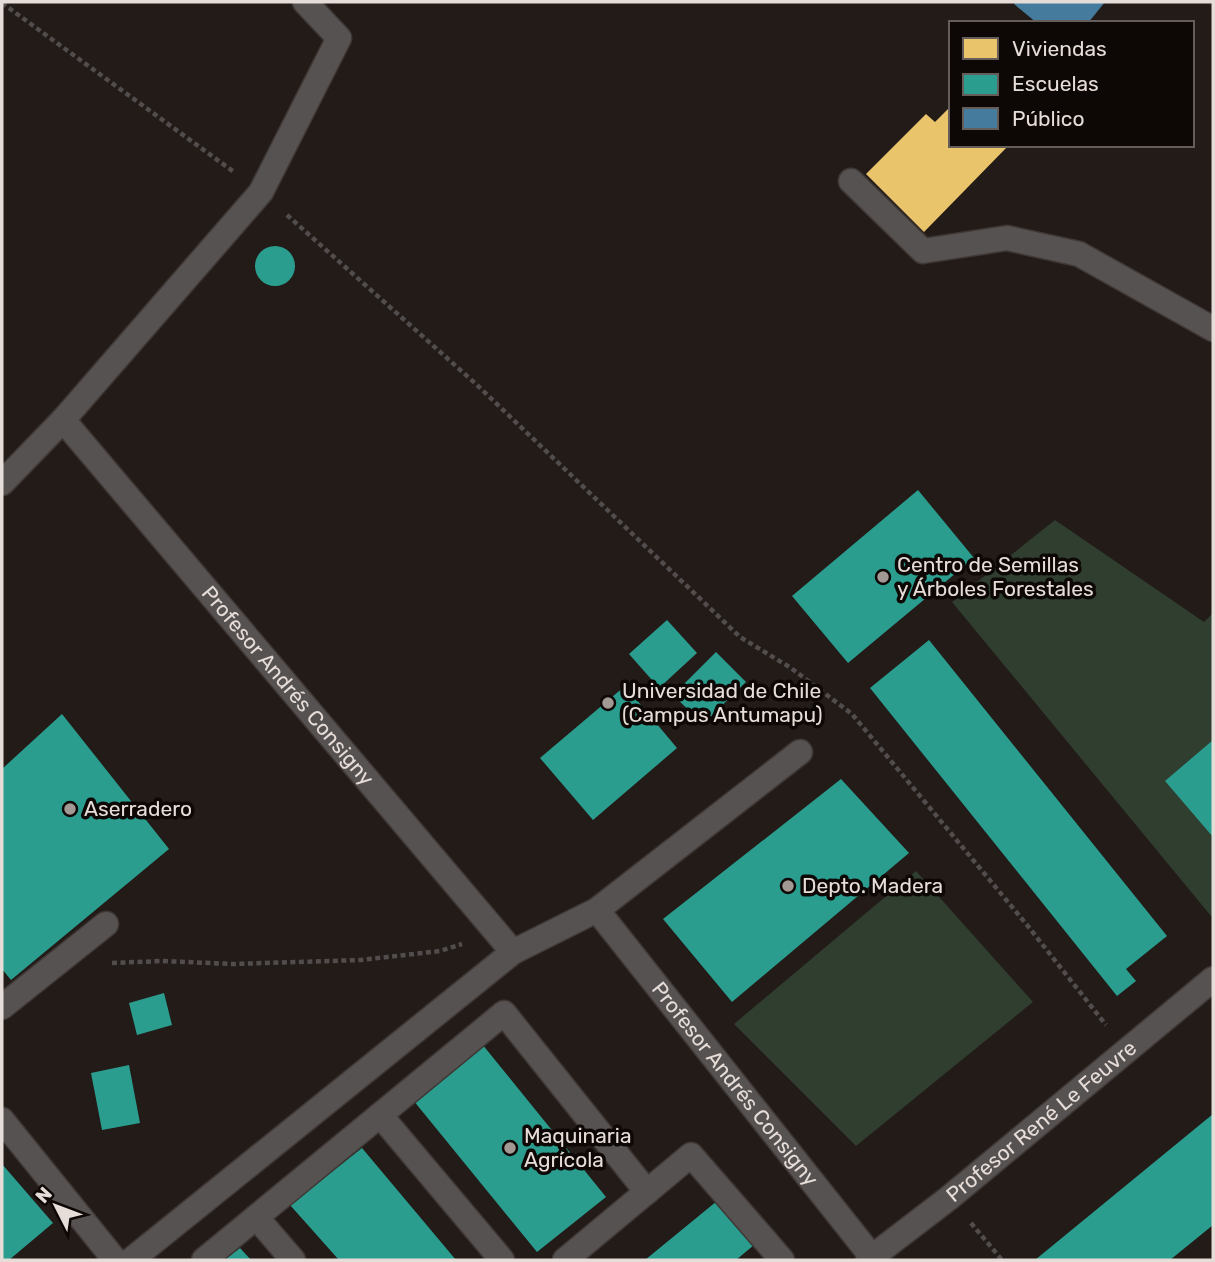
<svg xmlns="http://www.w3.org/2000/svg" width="1215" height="1262" viewBox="0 0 1215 1262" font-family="Rubik,sans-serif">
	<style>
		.green { fill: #2f3e2f }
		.homes { fill: #e9c46a }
		.schools { fill: #2a9d8f }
		.public { fill: #457b9d }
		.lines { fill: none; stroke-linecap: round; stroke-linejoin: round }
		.lane-casing { stroke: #3e3734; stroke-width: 27 }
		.path { stroke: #524d4d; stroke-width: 4.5; stroke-dasharray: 5 3.5; stroke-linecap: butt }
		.lane { stroke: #575252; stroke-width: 24 }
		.poi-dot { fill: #a29995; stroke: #0d0705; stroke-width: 2.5 }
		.labels { text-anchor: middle; stroke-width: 7; stroke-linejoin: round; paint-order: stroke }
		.poi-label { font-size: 21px; fill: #e7ddd8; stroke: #0d0705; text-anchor: start }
		.street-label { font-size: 21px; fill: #e7ddd8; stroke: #0d0705 }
	</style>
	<rect width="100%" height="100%" fill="#231b18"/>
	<path class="green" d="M1055 520 1204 622 1213 613V914L1211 916 952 602Z
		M916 871 1033 1002 856 1146 734 1024Z"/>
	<path class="homes" d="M951 106V145H1009L924 232 866 174 926 114 935 122Z"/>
	<path class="schools" d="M255 266a20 20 0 1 1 40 0a20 20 0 1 1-40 0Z
		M918 490 974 558 848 663 792 596Z
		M667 620 697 653 659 688 629 654Z
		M929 640 1167 936 1126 969 1136 981 1117 996 870 688Z
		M716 652 746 682 703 724 673 695Z
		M625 686 677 748 593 820 540 758Z
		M62 714 169 849 11 980 2 969V769Z
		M1213 740V837L1165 781Z
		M841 779 909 853 732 1002 663 919Z
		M164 993 172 1025 137 1035 129 1003Z
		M482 1044 606 1197 537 1252 413 1100Z
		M129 1065 140 1123 102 1130 91 1073Z
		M1213 1114V1225L1170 1260H1035Z
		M362 1148 456 1260H339L290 1205Z
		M2 1164 53 1223 9 1260H2Z
		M717 1201 754 1245 736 1260H645Z
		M240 1248 251 1260H224Z"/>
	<path class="public" d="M1016 2H1105L1088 23H1037L1014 4Z"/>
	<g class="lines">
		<g class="lane-casing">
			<g id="lane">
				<path d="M851 181 923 251 1007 238 1079 254 1213 329"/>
				<path id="s1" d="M63 420 513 952"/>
				<path d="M2 483 63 420 261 192 339 38 305 2"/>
				<path id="s2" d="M597 910 872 1257"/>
				<path d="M2 1007 106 924"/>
				<path d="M380 1115 502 1260"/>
				<path d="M2 1120 115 1260"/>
				<path d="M256 1217 293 1260"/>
				<path d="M131 1260 513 952 597 910 800 752"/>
				<path d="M204 1260 504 1013 647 1192"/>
				<path d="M565 1260 691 1155 782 1260"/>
				<path id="s3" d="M868 1260 949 1198 1213 979"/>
			</g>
		</g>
		<path class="path" d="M2 3 234 172
			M287 215 476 384 740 637 791 668 852 714 1027 925 1106 1025
			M112 963 162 961 233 964 361 960 440 951 462 944
			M971 1223 1002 1260"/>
		<use href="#lane" class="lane"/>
	</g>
	<g class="poi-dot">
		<circle cx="883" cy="577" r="7"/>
		<circle cx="608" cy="703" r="7"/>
		<circle cx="70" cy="809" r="7"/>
		<circle cx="788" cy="886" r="7"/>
		<circle cx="510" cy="1148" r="7"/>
	</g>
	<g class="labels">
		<g class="poi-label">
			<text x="897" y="572">Centro de Semillas<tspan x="897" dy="24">y Árboles Forestales</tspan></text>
			<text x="622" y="698">Universidad de Chile<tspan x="622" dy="24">(Campus Antumapu)</tspan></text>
			<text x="84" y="816">Aserradero</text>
			<text x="802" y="893">Depto. Madera</text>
			<text x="524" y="1143">Maquinaria<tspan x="524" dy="24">Agrícola</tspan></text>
		</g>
		<g class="street-label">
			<text dy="7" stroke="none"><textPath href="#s1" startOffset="348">Profesor Andrés Consigny</textPath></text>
			<text dy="7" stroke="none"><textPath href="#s2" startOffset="222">Profesor Andrés Consigny</textPath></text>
			<text dy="7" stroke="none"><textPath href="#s3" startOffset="222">Profesor René Le Feuvre</textPath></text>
		</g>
	</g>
	<rect width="1215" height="1262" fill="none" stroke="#e7ddd8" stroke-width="7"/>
	<rect x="949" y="21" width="245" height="126" fill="#0d0705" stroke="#645d59" stroke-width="2"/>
	<rect x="963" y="38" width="35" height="21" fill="#e9c46a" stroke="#645d59" stroke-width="2"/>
	<text x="1012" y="56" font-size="21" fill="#e7ddd8">Viviendas</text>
	<rect x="963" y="74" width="35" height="21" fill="#2a9d8f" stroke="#645d59" stroke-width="2"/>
	<text x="1012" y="91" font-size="21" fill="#e7ddd8">Escuelas</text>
	<rect x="963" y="108" width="35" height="21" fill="#457b9d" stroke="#645d59" stroke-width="2"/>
	<text x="1012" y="126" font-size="21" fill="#e7ddd8">Público</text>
	<g transform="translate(56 1206) rotate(312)" stroke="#0d0705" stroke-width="5" paint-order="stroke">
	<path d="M0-5L12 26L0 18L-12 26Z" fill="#e7ddd8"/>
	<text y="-10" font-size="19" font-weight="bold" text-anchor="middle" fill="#e7ddd8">N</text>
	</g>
</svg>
